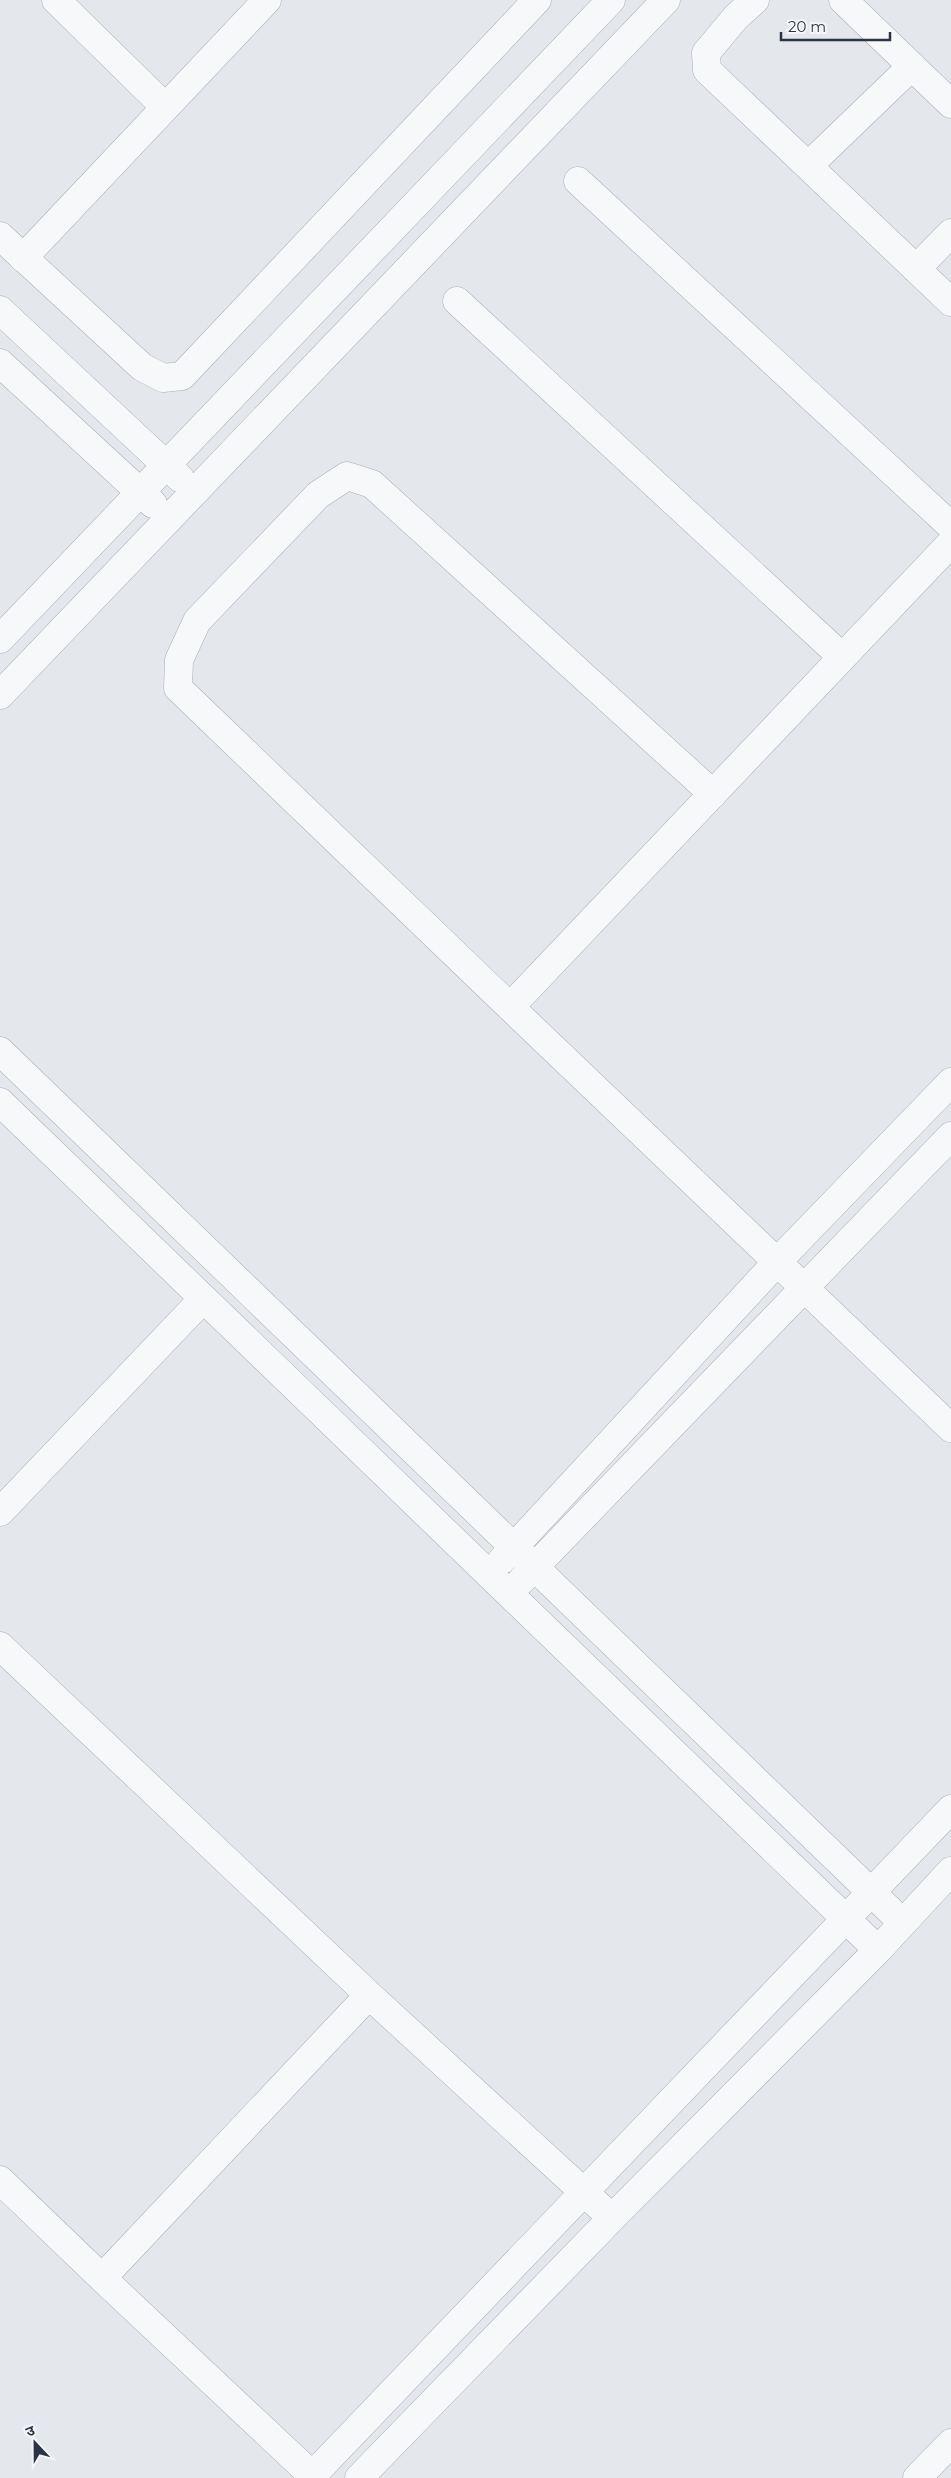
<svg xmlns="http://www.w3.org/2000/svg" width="951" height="2478" viewBox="0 0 951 2478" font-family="Montserrat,'Noto Sans Devanagari',sans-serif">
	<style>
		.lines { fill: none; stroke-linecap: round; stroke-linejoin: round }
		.minor-casing { stroke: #a9aeb7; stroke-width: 29 }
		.minor { stroke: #f7f8fa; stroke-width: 28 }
	</style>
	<rect width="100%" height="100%" fill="#e4e7ec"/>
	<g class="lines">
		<g class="minor-casing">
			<path id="minor" d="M56 0 165 107
				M755 0 736 17 706 53 707 70 951 302
				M843 0 951 104
				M808 166 912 66
				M578 181 951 526
				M0 236 142 367 163 378 182 376 537 0
				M23 258 267 0
				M916 269 951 233
				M457 301 842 657
				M0 310 180 478
				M0 363 153 504
				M0 639 611 0
				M0 695 666 0
				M713 794 372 484 347 476 318 495 197 621 179 660 178 688 510 1007 951 1428
				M510 1007 951 543
				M0 1051 903 1923
				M0 1102 878 1950 951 1871
				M0 1512 203 1299
				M502 1560 777 1262 951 1082
				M521 1581 951 1136
				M0 1646 369 1995 612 2218
				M0 2180 102 2278
				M310 2478 951 1809
				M315 2478 102 2278 369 1995
				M359 2478 612 2218 878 1950
				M917 2478 951 2443"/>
		</g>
		<use href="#minor" class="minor"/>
	</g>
	<g transform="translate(35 2443) rotate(338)" stroke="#f4f6f9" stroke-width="4" paint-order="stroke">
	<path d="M0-4L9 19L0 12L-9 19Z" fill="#2b3445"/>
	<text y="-8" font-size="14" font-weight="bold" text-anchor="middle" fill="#2b3445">उ</text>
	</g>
	<path d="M781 32v8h109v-8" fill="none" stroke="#2b3445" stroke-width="2.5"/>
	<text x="788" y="32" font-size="15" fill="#2b3445" stroke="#f4f6f9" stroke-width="4" paint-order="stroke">20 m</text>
</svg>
